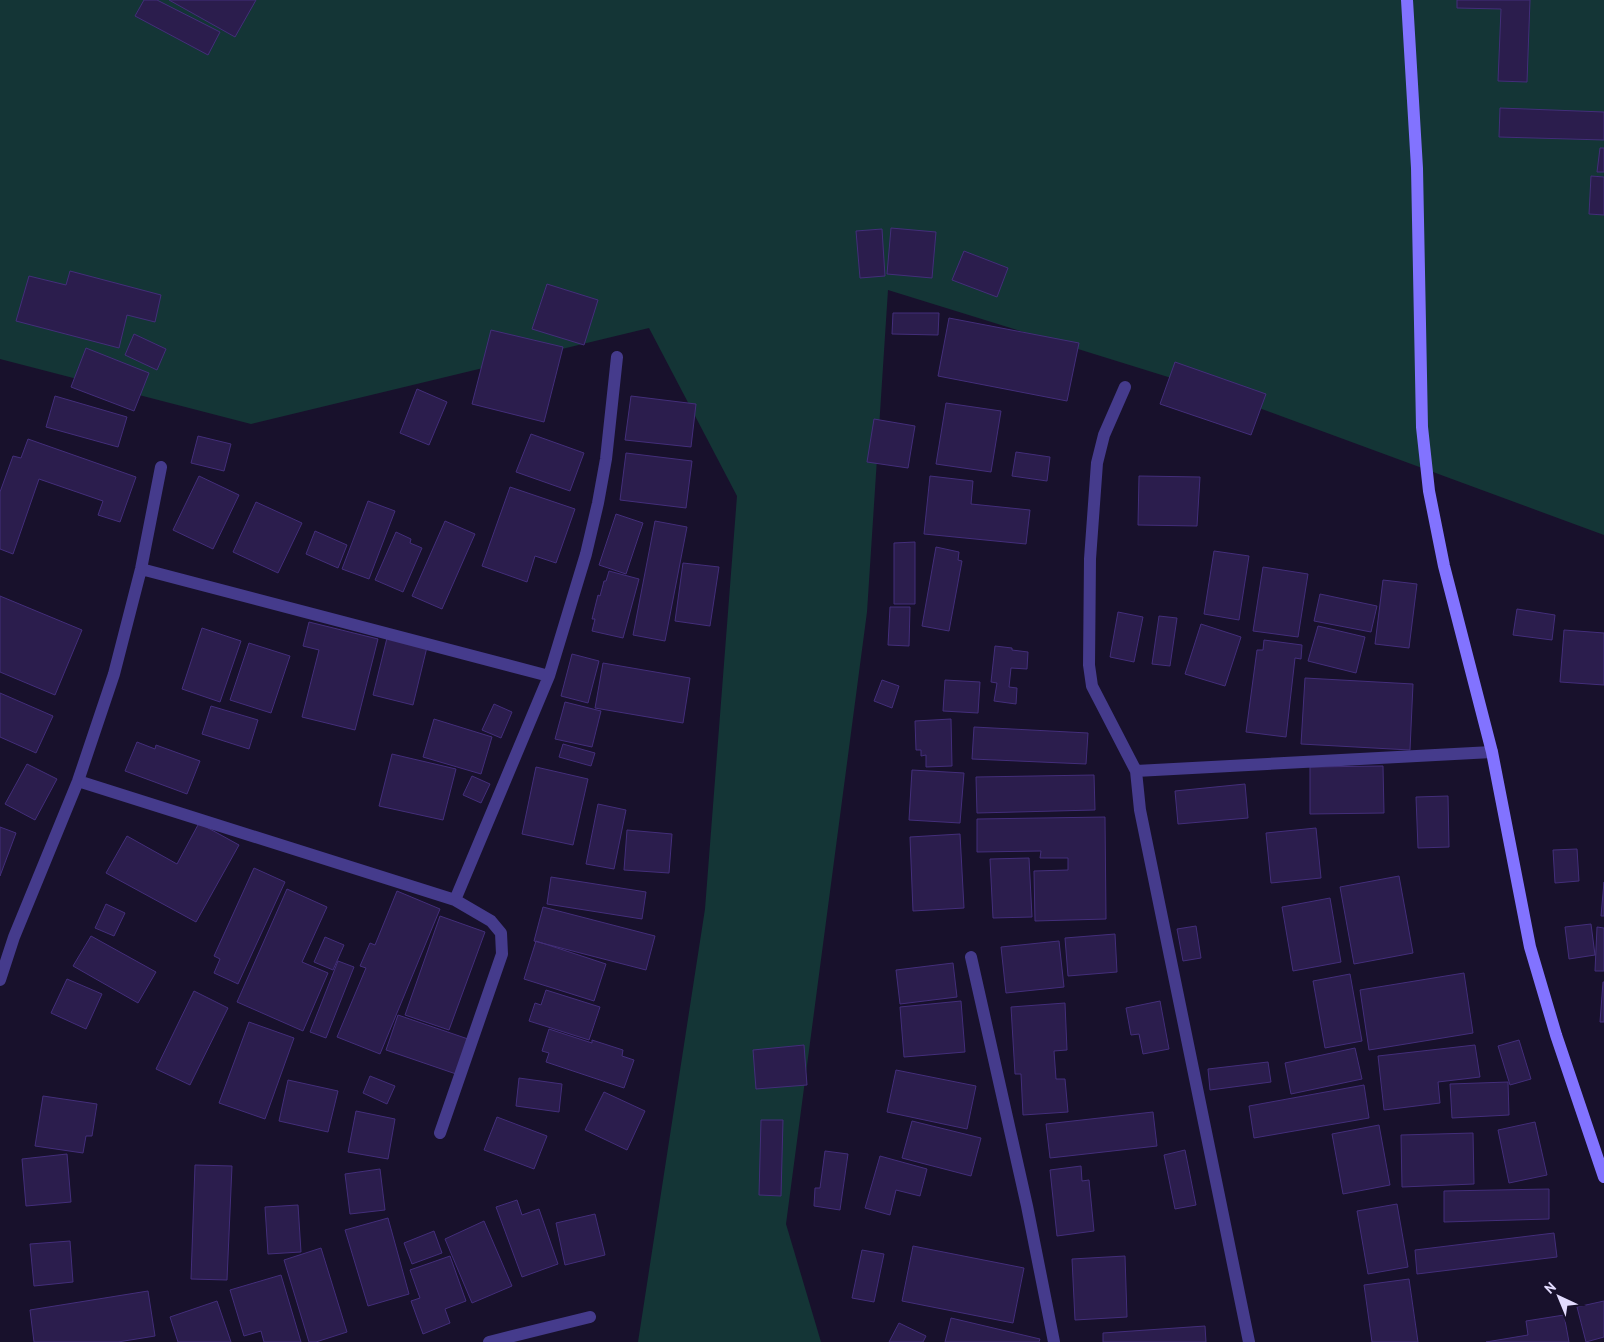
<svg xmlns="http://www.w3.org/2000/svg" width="1604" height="1342" viewBox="0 0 1604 1342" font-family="'PT Sans',sans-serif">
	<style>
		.green { fill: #143536 }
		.building { fill: #2b1d4d; stroke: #432e7a }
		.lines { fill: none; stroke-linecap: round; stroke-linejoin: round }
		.minor { stroke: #453b8c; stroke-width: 12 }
		.secondary { stroke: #8273ff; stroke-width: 12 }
	</style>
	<rect width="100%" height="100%" fill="#18112c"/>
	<path class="green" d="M0 0H1604V535L1210 390 888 290 867 612 786 1224 821 1342H638L705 909 737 496 649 328 251 424 0 359Z"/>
	<path class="building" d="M144 0H157L220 32 208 55 135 16Z
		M169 0H256L235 37Z
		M1457 0H1530L1527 82 1498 81 1501 9 1457 8Z
		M1500 108 1604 112V140L1499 137Z
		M1600 148H1604V172H1597Z
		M1591 176 1604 177V215L1589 214Z
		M891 228 936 232 932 278 887 274Z
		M882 229 885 276 860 278 856 231Z
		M964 251 1008 268 997 297 952 280Z
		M70 271 161 295 155 322 127 315 119 348 16 321 29 276 66 285Z
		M547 284 598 300 584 345 532 329Z
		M893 313H939L938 335 892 334Z
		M949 318 1079 343 1067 401 938 376Z
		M491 330 563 347 544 422 472 404Z
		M134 334 166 349 157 370 125 355Z
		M86 348 149 373 134 411 71 387Z
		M1175 362 1266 394 1251 435 1160 404Z
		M417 389 447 402 429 445 400 433Z
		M55 396 127 417 118 447 46 427Z
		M631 396 696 404 691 447 625 440Z
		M946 403 1001 411 991 472 936 464Z
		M874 419 915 426 908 468 867 462Z
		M531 434 584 453 570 491 516 472Z
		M198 436 231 444 224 471 191 463Z
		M28 439 136 477 120 522 98 515 103 501 39 479 13 554 0 549V492L13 456 21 458Z
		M1016 452 1050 457 1047 481 1012 476Z
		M626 453 692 461 686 508 620 500Z
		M199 476 239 495 213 549 173 530Z
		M930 476 973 481 971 504 1030 510 1026 544 924 534Z
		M1139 476 1200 477 1197 526 1138 525Z
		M510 487 575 509 556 563 535 556 527 582 482 566Z
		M368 501 395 511 369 579 342 569Z
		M256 502 302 523 278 573 233 552Z
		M616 514 643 523 626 574 599 565Z
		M445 521 475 534 442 609 412 596Z
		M655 521 687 527 665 641 633 635Z
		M315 531 347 545 338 568 306 554Z
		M396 532 411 539 410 543 422 548 403 592 375 580Z
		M915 542V604H894V543Z
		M936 547 959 552 958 560 962 561 949 631 922 626Z
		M1214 551 1249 556 1239 620 1204 614Z
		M683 563 719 567 710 626 675 621Z
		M1263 567 1308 574 1298 637 1253 631Z
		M609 571 639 579 623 638 592 631 595 619H592L598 595 600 596 604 581H606Z
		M1383 580 1417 584 1409 648 1375 644Z
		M1320 594 1377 606 1371 632 1314 621Z
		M0 596 82 630 55 695 0 672Z
		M890 607H910L909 646 888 645Z
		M1517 609 1555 615 1552 640 1513 635Z
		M1118 612 1143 617 1134 662 1110 657Z
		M1159 616 1177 618 1170 666 1152 664Z
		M309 622 378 639 355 730 302 717 319 650 303 646Z
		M1201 624 1241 637 1225 686 1185 674Z
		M1318 626 1365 637 1356 673 1308 661Z
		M202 628 241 641 220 702 182 689Z
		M1564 630 1604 633V685L1560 682Z
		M387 638 427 647 413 705 373 695Z
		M1264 640 1302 645 1301 659 1295 658 1286 737 1246 732 1257 650H1263Z
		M249 643 290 656 271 713 230 700Z
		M995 646 1012 648V650L1028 652 1027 669 1011 668 1009 687 1017 688 1016 704 994 701 997 683 991 682Z
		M572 654 599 661 588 703 561 696Z
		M603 663 690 678 683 723 595 708Z
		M1305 678 1413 684 1410 750 1301 744Z
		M882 680 899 686 892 708 874 701Z
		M945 680 980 682 978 713 943 711Z
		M0 693 53 716 36 753 0 737Z
		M565 702 601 711 592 747 555 739Z
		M494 704 512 712 501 738 482 730Z
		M211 706 258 720 249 749 202 734Z
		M434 719 492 737 481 774 423 757Z
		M951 719 952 766 926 767V755L921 756V750H916L915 721Z
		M974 727 1088 733 1086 764 972 759Z
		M137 742 155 749 156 745 200 761 187 794 125 771Z
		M563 744 595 753 591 766 559 757Z
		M392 754 456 769 443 820 379 806Z
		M27 764 57 779 35 820 5 804Z
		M1383 766 1384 813 1310 814V767Z
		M536 767 588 779 573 845 522 834Z
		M912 770 964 773 960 823 909 820Z
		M1094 775 1095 810 977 813 976 777Z
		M472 776 490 784 481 803 463 795Z
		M1245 784 1248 818 1178 824 1175 791Z
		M1448 796 1449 847 1418 848 1416 797Z
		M598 804 626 810 614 869 586 864Z
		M1105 817 1106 919 1035 921 1034 871 1068 870V858H1040L1041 851 977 852V819Z
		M199 823 239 845 196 922 106 873 127 836 177 864Z
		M0 827 16 833 0 876Z
		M1316 828 1321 878 1271 883 1266 833Z
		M627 830 672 834 669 873 624 870Z
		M960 834 964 908 913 911 910 837Z
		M1577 849 1579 881 1555 883 1553 850Z
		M1029 858 1032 917 993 918 990 859Z
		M254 868 285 882 238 984 214 973 220 959 214 956Z
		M1399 876 1413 953 1354 964 1340 887Z
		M551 877 646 892 642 919 547 904Z
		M1604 882V916H1601Z
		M287 889 327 907 302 962 328 973 303 1031 237 1002Z
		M397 891 440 909 380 1054 337 1037 366 968 360 966 370 943 375 945Z
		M1330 898 1341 962 1293 971 1282 907Z
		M106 904 125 913 114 936 95 928Z
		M543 907 655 936 646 970 534 941Z
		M440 916 485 932 449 1030 405 1015Z
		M1591 924 1595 955 1569 959 1565 927Z
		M1196 926 1201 958 1183 961 1177 929Z
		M1597 927 1604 928V971H1595Z
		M1115 934 1117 972 1068 976 1065 938Z
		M91 936 156 972 138 1003 73 966Z
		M325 937 344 945 333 970 314 962Z
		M536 941 606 964 594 1001 524 979Z
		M1059 941 1064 987 1006 993 1001 947Z
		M338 961 354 967 326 1038 310 1032Z
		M953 963 957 997 900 1004 896 970Z
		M1464 973 1473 1033 1369 1050 1360 990Z
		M1350 974 1362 1041 1325 1048 1313 981Z
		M67 979 102 994 86 1029 51 1013Z
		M1603 982H1604V1022H1600Z
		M546 990 600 1007 589 1040 529 1021 535 1003 541 1005Z
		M194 991 228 1008 190 1085 156 1069Z
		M961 1001 965 1052 904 1057 900 1007Z
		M1160 1001 1169 1049 1143 1054 1139 1034 1131 1035 1126 1008Z
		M1065 1003 1067 1050 1054 1051 1056 1079H1065L1068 1112 1023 1115 1021 1074H1015L1011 1007Z
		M398 1015 471 1040 459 1075 386 1050Z
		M249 1022 294 1038 265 1119 219 1103Z
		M549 1029 592 1043V1040L623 1050 622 1056 634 1060 624 1088 546 1062 549 1053 542 1051Z
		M1519 1040 1531 1079 1510 1085 1498 1046Z
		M804 1045 807 1085 756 1089 753 1050Z
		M1475 1045 1480 1077 1438 1082 1440 1103 1384 1110 1378 1056Z
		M1355 1048 1362 1079 1291 1094 1285 1063Z
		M1268 1062 1271 1082 1210 1090 1208 1069Z
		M896 1070 976 1086 967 1129 887 1112Z
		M370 1076 395 1086 387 1104 363 1093Z
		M519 1078 562 1084 559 1112 516 1106Z
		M288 1080 338 1091 328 1132 279 1121Z
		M1508 1082 1509 1115 1452 1118 1450 1084Z
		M1364 1085 1369 1118 1254 1138 1249 1106Z
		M604 1092 645 1111 627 1150 585 1130Z
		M43 1096 97 1104 92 1136H86L83 1153 35 1146Z
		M356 1111 395 1119 388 1159 348 1152Z
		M1153 1112 1157 1146 1050 1158 1046 1124Z
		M497 1117 547 1136 534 1169 484 1150Z
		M761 1120H783L781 1196 759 1195Z
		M912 1121 981 1138 971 1176 902 1158Z
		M1535 1122 1547 1175 1509 1183 1498 1130Z
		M1379 1125 1390 1185 1343 1194 1332 1134Z
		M1473 1133 1474 1184 1402 1187 1401 1135Z
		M1185 1150 1196 1205 1175 1209 1164 1155Z
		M825 1151 848 1154 840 1210 814 1206 815 1188H820Z
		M67 1154 71 1202 26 1206 22 1159Z
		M880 1156 927 1169 920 1196 896 1190 890 1215 865 1208Z
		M195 1165 232 1166 227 1280 191 1279Z
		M1081 1166 1082 1181 1089 1180 1094 1231 1057 1236 1050 1170Z
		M380 1169 385 1210 350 1214 345 1174Z
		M1549 1189V1219L1444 1222V1191Z
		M517 1200 522 1215 539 1209 558 1264 522 1277 496 1207Z
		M1397 1204 1408 1267 1368 1274 1357 1211Z
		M298 1205 301 1252 268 1254 265 1207Z
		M595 1214 605 1255 565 1265 556 1223Z
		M388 1218 409 1294 368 1306 345 1230Z
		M484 1221 512 1286 472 1303 445 1239Z
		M434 1231 442 1253 412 1264 404 1243Z
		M1554 1233 1557 1257 1417 1274 1415 1250Z
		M70 1241 73 1282 34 1286 30 1244Z
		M913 1246 1024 1268 1013 1323 902 1301Z
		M321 1248 347 1332 316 1342H309L284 1260Z
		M862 1250 884 1254 874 1302 852 1298Z
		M450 1256 466 1301 445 1309 450 1323 423 1334 411 1301 420 1298 410 1270Z
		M1125 1256 1127 1317 1075 1320 1072 1259Z
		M281 1275 301 1342H264L261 1331 244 1336 230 1290Z
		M1409 1279 1418 1342H1372L1364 1285Z
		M148 1291 155 1336 118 1342H34L30 1310Z
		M217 1301 231 1342H178L170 1317Z
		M1604 1301V1337L1586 1342 1577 1307Z
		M1564 1315 1569 1342H1486L1528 1335 1526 1321Z
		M951 1318 1040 1339 1039 1342H945Z
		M899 1323 926 1336 923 1342H889Z
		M1205 1326 1206 1342H1103V1333Z"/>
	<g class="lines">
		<path class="minor" d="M1125 387 1104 435 1097 463 1090 559 1089 665 1092 686 1136 771 1140 810 1249 1342
			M141 569 549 676
			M1136 771 1492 752
			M78 781 455 900 491 921 501 933 502 954 440 1133
			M455 900 549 676 586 554 598 503 606 459 617 357
			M971 957 1027 1206 1054 1342
			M0 980 14 937 78 781 114 674 141 569 161 467
			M489 1342 590 1317"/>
		<path class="secondary" d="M1407 0 1417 168 1422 427 1429 491 1444 566 1492 752 1530 947 1556 1035 1604 1177"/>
	</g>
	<g transform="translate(1559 1297) rotate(316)" stroke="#18112c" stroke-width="4" paint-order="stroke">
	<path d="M0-4L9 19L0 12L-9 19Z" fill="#e3dcff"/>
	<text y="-8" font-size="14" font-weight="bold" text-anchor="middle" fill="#e3dcff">N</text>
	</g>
</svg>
